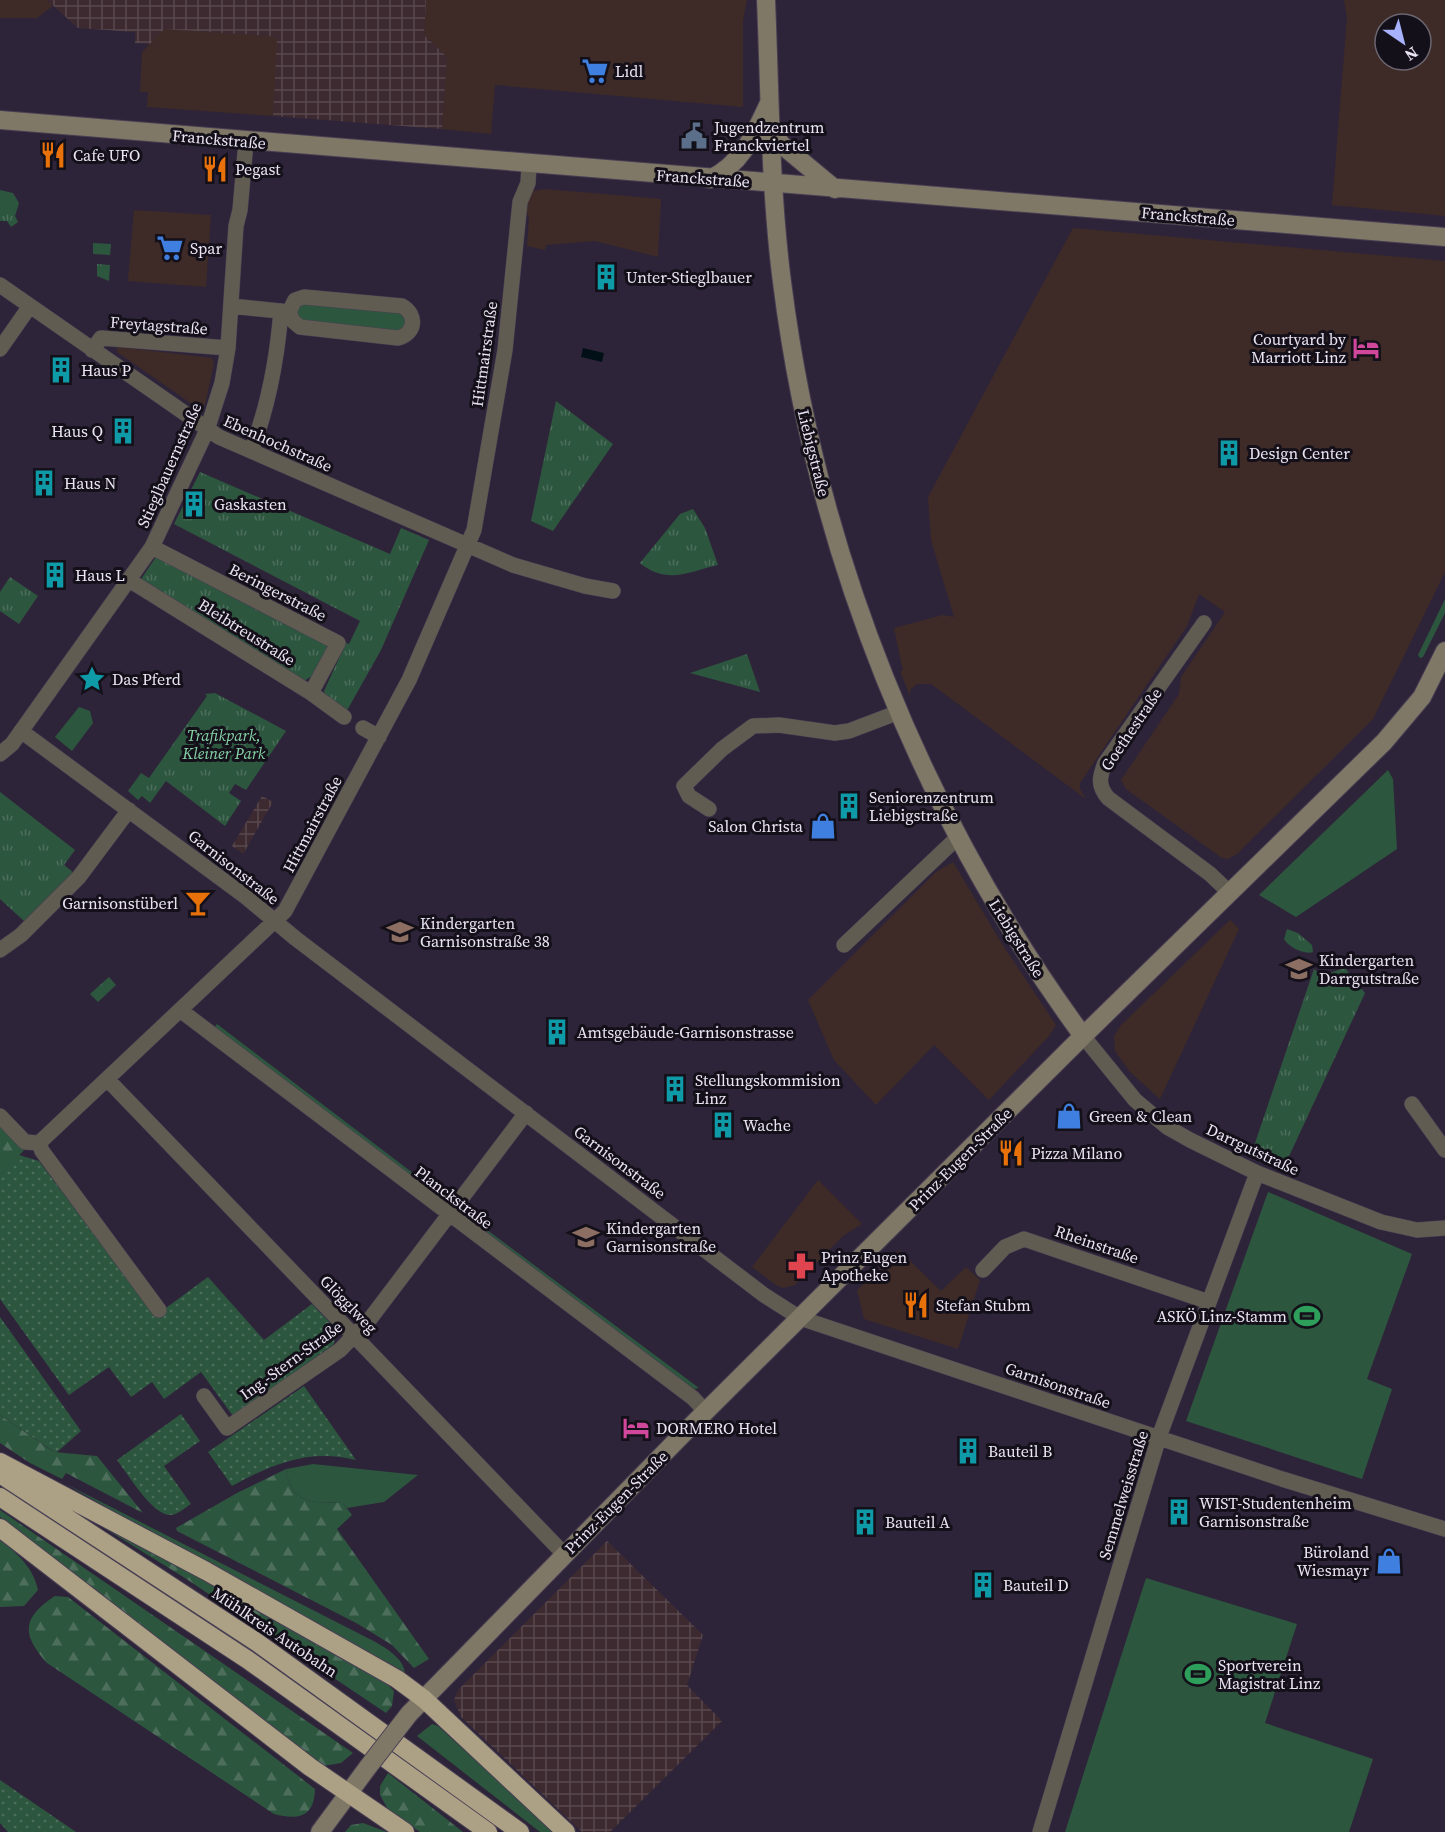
<svg xmlns="http://www.w3.org/2000/svg" width="1445" height="1832" viewBox="0 0 1445 1832" font-family="'Source Serif 4',serif">
	<style>
		.commercial { fill: #3e2b27; fill-rule: evenodd }
		.industrial { fill: url(#industrial-grid) }
		.grass { fill: #2d563f }
		.forest { fill: url(#forest-firs) }
		.park { fill: url(#park-tufts) }
		.garden { fill: url(#garden-dots) }
		.water { fill: url(#water-ripples) }
		.lines { fill: none; stroke-linecap: round; stroke-linejoin: round }
		.street-casing { stroke: #483f53; stroke-width: 16 }
		.secondary-casing { stroke: #483f53; stroke-width: 20 }
		.highway-casing { stroke: #483f53; stroke-width: 20 }
		.street { stroke: #615c51; stroke-width: 15 }
		.secondary { stroke: #807866; stroke-width: 18 }
		.highway { stroke: #ada185; stroke-width: 18 }
		.secondary-bridge-casing { stroke: #483f53; stroke-width: 20; stroke-linecap: butt }
		.secondary-bridge { stroke: #807866; stroke-width: 18 }
		.labels { text-anchor: middle; stroke-width: 6; stroke-linejoin: round; paint-order: stroke }
		.poi-label { font-size: 16px; fill: #eae4f3; stroke: #141019; text-anchor: start }
		.street-label { font-size: 16px; fill: #eae4f3; stroke: #141019 }
		.park-label { font-size: 16px; font-style: italic; fill: #87d4a7; stroke: #141019 }
	</style>
	<defs>
		<pattern id="industrial-grid" width="8" height="8" patternUnits="userSpaceOnUse" patternTransform="scale(1.5)"><rect width="8" height="8" fill="#3d2a30"/><path d="M0 4h8M4 0v8" fill="none" stroke="#59494e"/></pattern>
		<pattern id="forest-firs" width="22" height="20" patternUnits="userSpaceOnUse" patternTransform="scale(1.5)"><rect width="22" height="20" fill="#2d563f"/><path d="M5 1l3.5 6h-7zM16 11l3.5 6h-7z" fill="#4c6e5b"/></pattern>
		<pattern id="park-tufts" width="24" height="20" patternUnits="userSpaceOnUse" patternTransform="scale(1.5)"><rect width="24" height="20" fill="#2d563f"/><path d="M3 7l-1-3M5 7V3M7 7l1-3M15 17l-1-3M17 17v-4M19 17l1-3" fill="none" stroke="#4c6e5b"/></pattern>
		<pattern id="garden-dots" width="8" height="8" patternUnits="userSpaceOnUse" patternTransform="scale(1.5)"><rect width="8" height="8" fill="#2d563f"/><path d="M2 2h.1M6 6h.1" fill="none" stroke="#4c6e5b" stroke-width="1.8" stroke-linecap="round"/></pattern>
		<pattern id="water-ripples" width="26" height="14" patternUnits="userSpaceOnUse" patternTransform="scale(1.5)"><rect width="26" height="14" fill="#011016"/><path d="M2 4q2-2 4 0t4 0M15 11q2-2 4 0t4 0" fill="none" stroke="#263338"/></pattern>
	</defs>
	<rect width="100%" height="100%" fill="#2e2439"/>
	<path class="commercial" d="M0 0H47L53 6 37 18H0Z
		M426 0H747L743 21V107L495 85 491 134 442 129 447 57 424 35Z
		M1344 0H1445V216L1332 205 1347 17ZM1385 24H1421V60H1385Z
		M164 29 270 36 278 39 273 116 147 107 148 92H140L142 52Z
		M545 189 661 199 658 257 595 241 546 245 545 250 527 246 529 219 525 209 533 191Z
		M134 210 211 215 206 287 128 281Z
		M1073 228 1445 261V572L1373 719 1237 854 1228 859 1222 858 1126 789 1121 780 1179 694 1181 677 1225 612 1199 594 1187 626 1080 783V789L1086 799 931 684H917L910 690V696L900 671H903L894 628 943 615 954 617 931 540 928 497Z
		M119 347 212 358 214 363 205 405 199 409 117 352V348Z
		M953 862 1002 944 1056 1025 1049 1036 989 1100 934 1045 876 1105 834 1060 808 1000 936 872Z
		M1230 920 1239 929 1160 1099 1130 1072 1115 1051 1114 1036 1121 1025Z
		M818 1180 862 1224 843 1236 795 1285 783 1288 776 1285 752 1267Z
		M899 1250 941 1291 966 1267 980 1280 958 1349 864 1319 857 1290Z"/>
	<path class="industrial" d="M47 0H426L424 35 447 57 442 129 273 116 277 39 270 36 164 29 150 44 135 43V32L78 28Z
		M262 796 273 802 243 854 232 846Z
		M607 1541 703 1635 687 1685 722 1721 610 1832H582L461 1717 454 1700 458 1690Z"/>
	<path class="grass" d="M303 303 397 310 407 321 402 331 301 320 297 311Z
		M1445 599V613L1423 657 1420 658 1418 655Z
		M79 707 90 711 93 723 72 751 55 737Z
		M1388 770 1393 779 1397 849 1296 917 1259 895Z
		M217 1024 447 1199 443 1202 214 1028Z
		M1268 1192 1412 1254 1367 1379 1392 1389 1362 1479 1186 1421Z
		M463 1212 699 1388 694 1389 463 1218Z
		M313 1464 418 1475 384 1502 347 1508 343 1503C313 1502 291 1505 286 1469Z
		M64 1483 354 1631C369 1639 406 1654 405 1675L397 1673Z
		M1146 1578 1297 1624 1265 1723 1373 1759 1349 1832H1065Z
		M432 1724 438 1726 554 1832H540L417 1736Z"/>
	<path class="forest" d="M0 1111 30 1144 0 1175Z
		M0 1415 54 1452 97 1456 143 1513 66 1473 62 1479 30 1463 0 1443Z
		M286 1469C291 1505 313 1502 343 1503L352 1515 337 1529 429 1659 414 1668 392 1645 358 1624 177 1531 176 1528 237 1493Z
		M54 1497 244 1600 386 1683 394 1691 392 1706 386 1713 185 1578Z
		M0 1510 353 1753 341 1763 323 1766 0 1517Z
		M0 1540C18 1554 33 1567 38 1590L24 1606 0 1607Z
		M55 1596 68 1597 315 1789C314 1818 298 1820 274 1814L47 1663C22 1635 21 1618 55 1596Z
		M388 1773 463 1832H420L389 1811 380 1795V1786Z
		M363 1823 387 1832H345L351 1825Z"/>
	<path class="park" d="M0 190 13 193 19 203 15 216 18 222 11 227 7 221H0Z
		M93 243 111 244 110 255 93 254Z
		M97 264 110 265 109 281 97 276Z
		M556 401 613 444 553 531 531 521Z
		M200 472 390 554 401 528 429 540 381 650 345 714 326 697 324 691 346 643 349 644 360 621 174 524Z
		M693 509 705 528 718 565C688 572 667 585 640 563L680 514Z
		M158 554 326 644 327 648 312 676 304 681 139 582Z
		M10 577 38 596 19 624 0 611V592Z
		M747 654 760 692 690 673Z
		M215 693 286 731 246 790 235 784 229 793 241 801 225 826 166 781 150 803 142 796 138 800 128 791 141 773 149 778 207 696 205 694Z
		M0 792 75 850 64 865 74 873 24 921 0 899Z
		M1287 929 1298 933 1312 945 1313 952C1305 955 1288 947 1284 939Z
		M1345 968 1365 993 1284 1167 1252 1152 1314 969 1323 975Z
		M109 977 116 985 98 1002 90 994Z
		M0 1144 10 1156 19 1155 0 1175Z"/>
	<path class="garden" d="M19 1155 39 1161 155 1316 208 1277 264 1340 312 1304 336 1329 334 1344 233 1416 201 1372 164 1399 152 1382 131 1397 109 1367 69 1395 0 1299V1175Z
		M0 1317 81 1431 56 1453 0 1415Z
		M304 1386 356 1460C310 1448 272 1464 232 1486L208 1452Z
		M181 1414 200 1441 164 1466 191 1504C184 1508 178 1515 170 1515 152 1515 128 1474 117 1460Z
		M0 1780 76 1832H8L0 1823Z"/>
	<path class="water" d="M583 348 604 353 602 362 581 357Z"/>
	<g class="lines">
		<g class="street-casing">
			<path id="street" d="M0 285 219 437 513 565 585 586 613 591
				M304 297 402 306C418 315 415 334 398 338L300 327 293 321 289 312 295 300Z
				M231 306 289 312
				M0 349 30 306
				M92 350 101 338 228 348
				M251 451C269 405 277 360 281 311
				M152 547 338 643 311 693
				M129 580 311 693 344 717
				M1204 623 1105 763C1099 778 1098 786 1108 798L1210 874 1230 893
				M363 728 379 737
				M21 731 246 897 295 938 764 1295 800 1318 1282 1479 1445 1529
				M0 754 12 744 152 547 207 430 222 383 228 348 236 226 240 210 246 142
				M709 809 689 796 684 786 722 749 753 726 779 725 835 733 849 731 899 712
				M844 945 958 837
				M0 950 21 935 79 877 129 810
				M180 1010 693 1398 706 1412
				M1083 1036 1135 1100 1167 1127 1190 1140 1257 1173 1381 1222 1417 1230 1445 1228
				M107 1079 564 1554
				M1412 1104 1445 1150
				M0 1116 25 1142 39 1143
				M39 1143 285 911 409 680 474 530 505 350 520 202 528 183 529 165
				M39 1143 42 1151 159 1310
				M983 1270 1005 1247 1024 1239 1209 1302
				M204 1396 227 1428 340 1350 370 1319 526 1113
				M1040 1832 1159 1437 1257 1173"/>
		</g>
		<g class="secondary-casing">
			<path id="secondary" d="M766 0C770 94 770 189 782 282 816 553 922 816 1083 1036
				M0 120 1445 237
				M772 132 782 145 835 189
				M710 179C742 164 755 133 769 103
				M409 1714 680 1437 1083 1036 1384 742 1422 697 1445 651
				M320 1832 368 1767"/>
		</g>
		<g class="highway-casing">
			<path id="highway" d="M0 1462 206 1571 397 1679 424 1699 566 1832
				M0 1474 258 1643 520 1832
				M0 1497 248 1660 488 1832
				M0 1528 310 1767 405 1832"/>
		</g>
		<use href="#street" class="street"/>
		<use href="#secondary" class="secondary"/>
		<use href="#highway" class="highway"/>
		<g class="secondary-bridge-casing">
			<path id="secondary-bridge" d="M368 1767 409 1714"/>
		</g>
		<use href="#secondary-bridge" class="secondary-bridge"/>
	</g>
	<defs>
		<g id="supermarket-bare" transform="scale(2.07)"><path d="M-6-5.5h2.5l.6 2H6L4.5 2H-2.5L-4.4-4H-6ZM-1.5 3.2a1.3 1.3 0 1 0 .1 0ZM3 3.2a1.3 1.3 0 1 0 .1 0Z" fill="#3f7fe0" stroke="#141019" stroke-width="2.5" paint-order="stroke"/></g>
		<g id="civic-bare" transform="scale(2.07)"><path d="M-.6-6.5H3V-4.5H.6V-3L4-1V1h2V6H-6V1h2V-1L-.6-3ZM-1.2 2.5V6h2.4V2.5Z" fill="#5c6f8a" stroke="#141019" stroke-width="2.5" paint-order="stroke"/></g>
		<g id="restaurant-bare" transform="scale(2.07)"><path d="M-5-6h1v4h1v-4h1v4h1v-4h1v5L-1.5 .5V6h-2V.5L-5-1ZM5-6V6H3V1.5H1.5Q1.5-4 5-6Z" fill="#e8710a" stroke="#141019" stroke-width="2.5" paint-order="stroke"/></g>
		<g id="building-bare" transform="scale(2.07)"><path d="M-4-6H4V6H1V3H-1V6H-4ZM-2.5-4.3h1.7v1.8h-1.7ZM.8-4.3h1.7v1.8H.8ZM-2.5-1h1.7V.8h-1.7ZM.8-1h1.7V.8H.8Z" fill="#0f9aa8" stroke="#141019" stroke-width="2.5" paint-order="stroke"/></g>
		<g id="hotel-bare" transform="scale(2.07)"><path d="M-6-4.5h1.5V1H6V5H4.5V3h-9V5H-6ZM-4 0a1.8 1.8 0 1 1 3.6 0ZM.5 0V-2.5h3Q6-2.5 6 0Z" fill="#d1479c" stroke="#141019" stroke-width="2.5" paint-order="stroke"/></g>
		<g id="sight-bare" transform="scale(2.07)"><path d="M0-6L1.8-2.2L6-1.7L2.9 1.2L3.7 5.4L0 3.3L-3.7 5.4L-2.9 1.2L-6-1.7L-1.8-2.2Z" fill="#0f9aa8" stroke="#141019" stroke-width="2.5" paint-order="stroke"/></g>
		<g id="shop-bare" transform="scale(2.07)"><path d="M-5-2.5h2.3a2.7 3.5 0 0 1 5.4 0H5L5.5 6h-11ZM-1.5-2.5h3a1.5 2.3 0 0 0-3 0Z" fill="#3f7fe0" stroke="#141019" stroke-width="2.5" paint-order="stroke"/></g>
		<g id="bar-bare" transform="scale(2.07)"><path d="M-6-5H6L.8 .8V4.5H3.5V6h-7V4.5H-.8V.8Z" fill="#e8710a" stroke="#141019" stroke-width="2.5" paint-order="stroke"/></g>
		<g id="school-bare" transform="scale(2.07)"><path d="M0-5L7-2L0 1L-7-2ZM-4 1L0 2.5L4 1V4Q0 6-4 4Z" fill="#8d6e63" stroke="#141019" stroke-width="2.5" paint-order="stroke"/></g>
		<g id="pharmacy-bare" transform="scale(2.07)"><path d="M-2-6h4v4h4v4h-4v4h-4v-4h-4v-4h4Z" fill="#e0444e" stroke="#141019" stroke-width="2.5" paint-order="stroke"/></g>
		<g id="stadium-bare" transform="scale(2.07)"><path d="M0-5a6.5 5 0 1 0 0 10a6.5 5 0 1 0 0-10ZM-3.5-1.8h7v3.6h-7Z" fill="#2e9e5b" stroke="#141019" stroke-width="2.5" paint-order="stroke"/></g>
	</defs>
	<g fill-rule="evenodd">
		<use href="#supermarket-bare" x="595" y="71"/>
		<use href="#civic-bare" x="694" y="136"/>
		<use href="#restaurant-bare" x="53" y="155"/>
		<use href="#restaurant-bare" x="215" y="169"/>
		<use href="#supermarket-bare" x="170" y="248"/>
		<use href="#building-bare" x="606" y="277"/>
		<use href="#hotel-bare" x="1366" y="348"/>
		<use href="#building-bare" x="61" y="370"/>
		<use href="#building-bare" x="123" y="431"/>
		<use href="#building-bare" x="1229" y="453"/>
		<use href="#building-bare" x="44" y="483"/>
		<use href="#building-bare" x="194" y="504"/>
		<use href="#building-bare" x="55" y="575"/>
		<use href="#sight-bare" x="92" y="679"/>
		<use href="#building-bare" x="849" y="806"/>
		<use href="#shop-bare" x="823" y="826"/>
		<use href="#bar-bare" x="198" y="903"/>
		<use href="#school-bare" x="400" y="932"/>
		<use href="#school-bare" x="1299" y="969"/>
		<use href="#building-bare" x="557" y="1032"/>
		<use href="#building-bare" x="675" y="1089"/>
		<use href="#shop-bare" x="1069" y="1116"/>
		<use href="#building-bare" x="723" y="1125"/>
		<use href="#restaurant-bare" x="1011" y="1153"/>
		<use href="#school-bare" x="586" y="1237"/>
		<use href="#pharmacy-bare" x="801" y="1266"/>
		<use href="#restaurant-bare" x="916" y="1305"/>
		<use href="#stadium-bare" x="1307" y="1316"/>
		<use href="#hotel-bare" x="636" y="1428"/>
		<use href="#building-bare" x="968" y="1451"/>
		<use href="#building-bare" x="1179" y="1512"/>
		<use href="#building-bare" x="865" y="1522"/>
		<use href="#shop-bare" x="1389" y="1561"/>
		<use href="#building-bare" x="983" y="1585"/>
		<use href="#stadium-bare" x="1198" y="1674"/>
	</g>
	<g class="labels">
		<g class="poi-label">
			<text x="615" y="77">Lidl</text>
			<text x="714" y="133">Jugendzentrum<tspan x="714" dy="18">Franckviertel</tspan></text>
			<text x="73" y="161">Cafe UFO</text>
			<text x="235" y="175">Pegast</text>
			<text x="190" y="254">Spar</text>
			<text x="626" y="283">Unter-Stieglbauer</text>
			<text x="1346" y="345" text-anchor="end">Courtyard by<tspan x="1346" dy="18">Marriott Linz</tspan></text>
			<text x="81" y="376">Haus P</text>
			<text x="103" y="437" text-anchor="end">Haus Q</text>
			<text x="1249" y="459">Design Center</text>
			<text x="64" y="489">Haus N</text>
			<text x="214" y="510">Gaskasten</text>
			<text x="75" y="581">Haus L</text>
			<text x="112" y="685">Das Pferd</text>
			<text x="869" y="803">Seniorenzentrum<tspan x="869" dy="18">Liebigstraße</tspan></text>
			<text x="803" y="832" text-anchor="end">Salon Christa</text>
			<text x="178" y="909" text-anchor="end">Garnisonstüberl</text>
			<text x="420" y="929">Kindergarten<tspan x="420" dy="18">Garnisonstraße 38</tspan></text>
			<text x="1319" y="966">Kindergarten<tspan x="1319" dy="18">Darrgutstraße</tspan></text>
			<text x="577" y="1038">Amtsgebäude-Garnisonstrasse</text>
			<text x="695" y="1086">Stellungskommision<tspan x="695" dy="18">Linz</tspan></text>
			<text x="1089" y="1122">Green &amp; Clean</text>
			<text x="743" y="1131">Wache</text>
			<text x="1031" y="1159">Pizza Milano</text>
			<text x="606" y="1234">Kindergarten<tspan x="606" dy="18">Garnisonstraße</tspan></text>
			<text x="821" y="1263">Prinz Eugen<tspan x="821" dy="18">Apotheke</tspan></text>
			<text x="936" y="1311">Stefan Stubm</text>
			<text x="1287" y="1322" text-anchor="end">ASKÖ Linz-Stamm</text>
			<text x="656" y="1434">DORMERO Hotel</text>
			<text x="988" y="1457">Bauteil B</text>
			<text x="1199" y="1509">WIST-Studentenheim<tspan x="1199" dy="18">Garnisonstraße</tspan></text>
			<text x="885" y="1528">Bauteil A</text>
			<text x="1369" y="1558" text-anchor="end">Büroland<tspan x="1369" dy="18">Wiesmayr</tspan></text>
			<text x="1003" y="1591">Bauteil D</text>
			<text x="1218" y="1671">Sportverein<tspan x="1218" dy="18">Magistrat Linz</tspan></text>
		</g>
		<g class="street-label">
			<text transform="translate(219 139) rotate(5)" y="6">Franckstraße</text>
			<text transform="translate(703 178) rotate(4)" y="6">Franckstraße</text>
			<text transform="translate(1188 216) rotate(5)" y="6">Franckstraße</text>
			<text transform="translate(159 325) rotate(4)" y="6">Freytagstraße</text>
			<text transform="translate(484 354) rotate(-82)" y="6">Hittmairstraße</text>
			<text transform="translate(278 443) rotate(24)" y="6">Ebenhochstraße</text>
			<text transform="translate(814 453) rotate(76)" y="6">Liebigstraße</text>
			<text transform="translate(169 465) rotate(-66)" y="6">Stieglbauernstraße</text>
			<text transform="translate(278 592) rotate(27)" y="6">Beringerstraße</text>
			<text transform="translate(247 632) rotate(32)" y="6">Bleibtreustraße</text>
			<text transform="translate(1131 729) rotate(-56)" y="6">Goethestraße</text>
			<text transform="translate(312 824) rotate(-62)" y="6">Hittmairstraße</text>
			<text transform="translate(234 867) rotate(38)" y="6">Garnisonstraße</text>
			<text transform="translate(1017 938) rotate(58)" y="6">Liebigstraße</text>
			<text transform="translate(1253 1149) rotate(25)" y="6">Darrgutstraße</text>
			<text transform="translate(960 1159) rotate(-45)" y="6">Prinz-Eugen-Straße</text>
			<text transform="translate(620 1162) rotate(37)" y="6">Garnisonstraße</text>
			<text transform="translate(454 1197) rotate(37)" y="6">Planckstraße</text>
			<text transform="translate(1097 1244) rotate(19)" y="6">Rheinstraße</text>
			<text transform="translate(349 1304) rotate(46)" y="6">Glögglweg</text>
			<text transform="translate(291 1360) rotate(-36)" y="6">Ing.-Stern-Straße</text>
			<text transform="translate(1058 1385) rotate(19)" y="6">Garnisonstraße</text>
			<text transform="translate(1123 1495) rotate(-73)" y="6">Semmelweisstraße</text>
			<text transform="translate(616 1502) rotate(-45)" y="6">Prinz-Eugen-Straße</text>
			<text transform="translate(275 1632) rotate(34)" y="6">Mühlkreis Autobahn</text>
		</g>
		<g class="park-label">
			<text x="224" y="741">Trafikpark,<tspan x="224" dy="18">Kleiner Park</tspan></text>
		</g>
	</g>
	<g transform="translate(1403 42) rotate(145)"><circle r="28" fill="#141019" stroke="#6a6570" stroke-width="1.5"/>
	<path d="M0-4.5L10 22L0 15L-10 22Z" fill="#a7b1fc"/>
	<text y="-9" font-size="16" font-weight="bold" text-anchor="middle" fill="#eae4f3">N</text>
	</g>
</svg>
